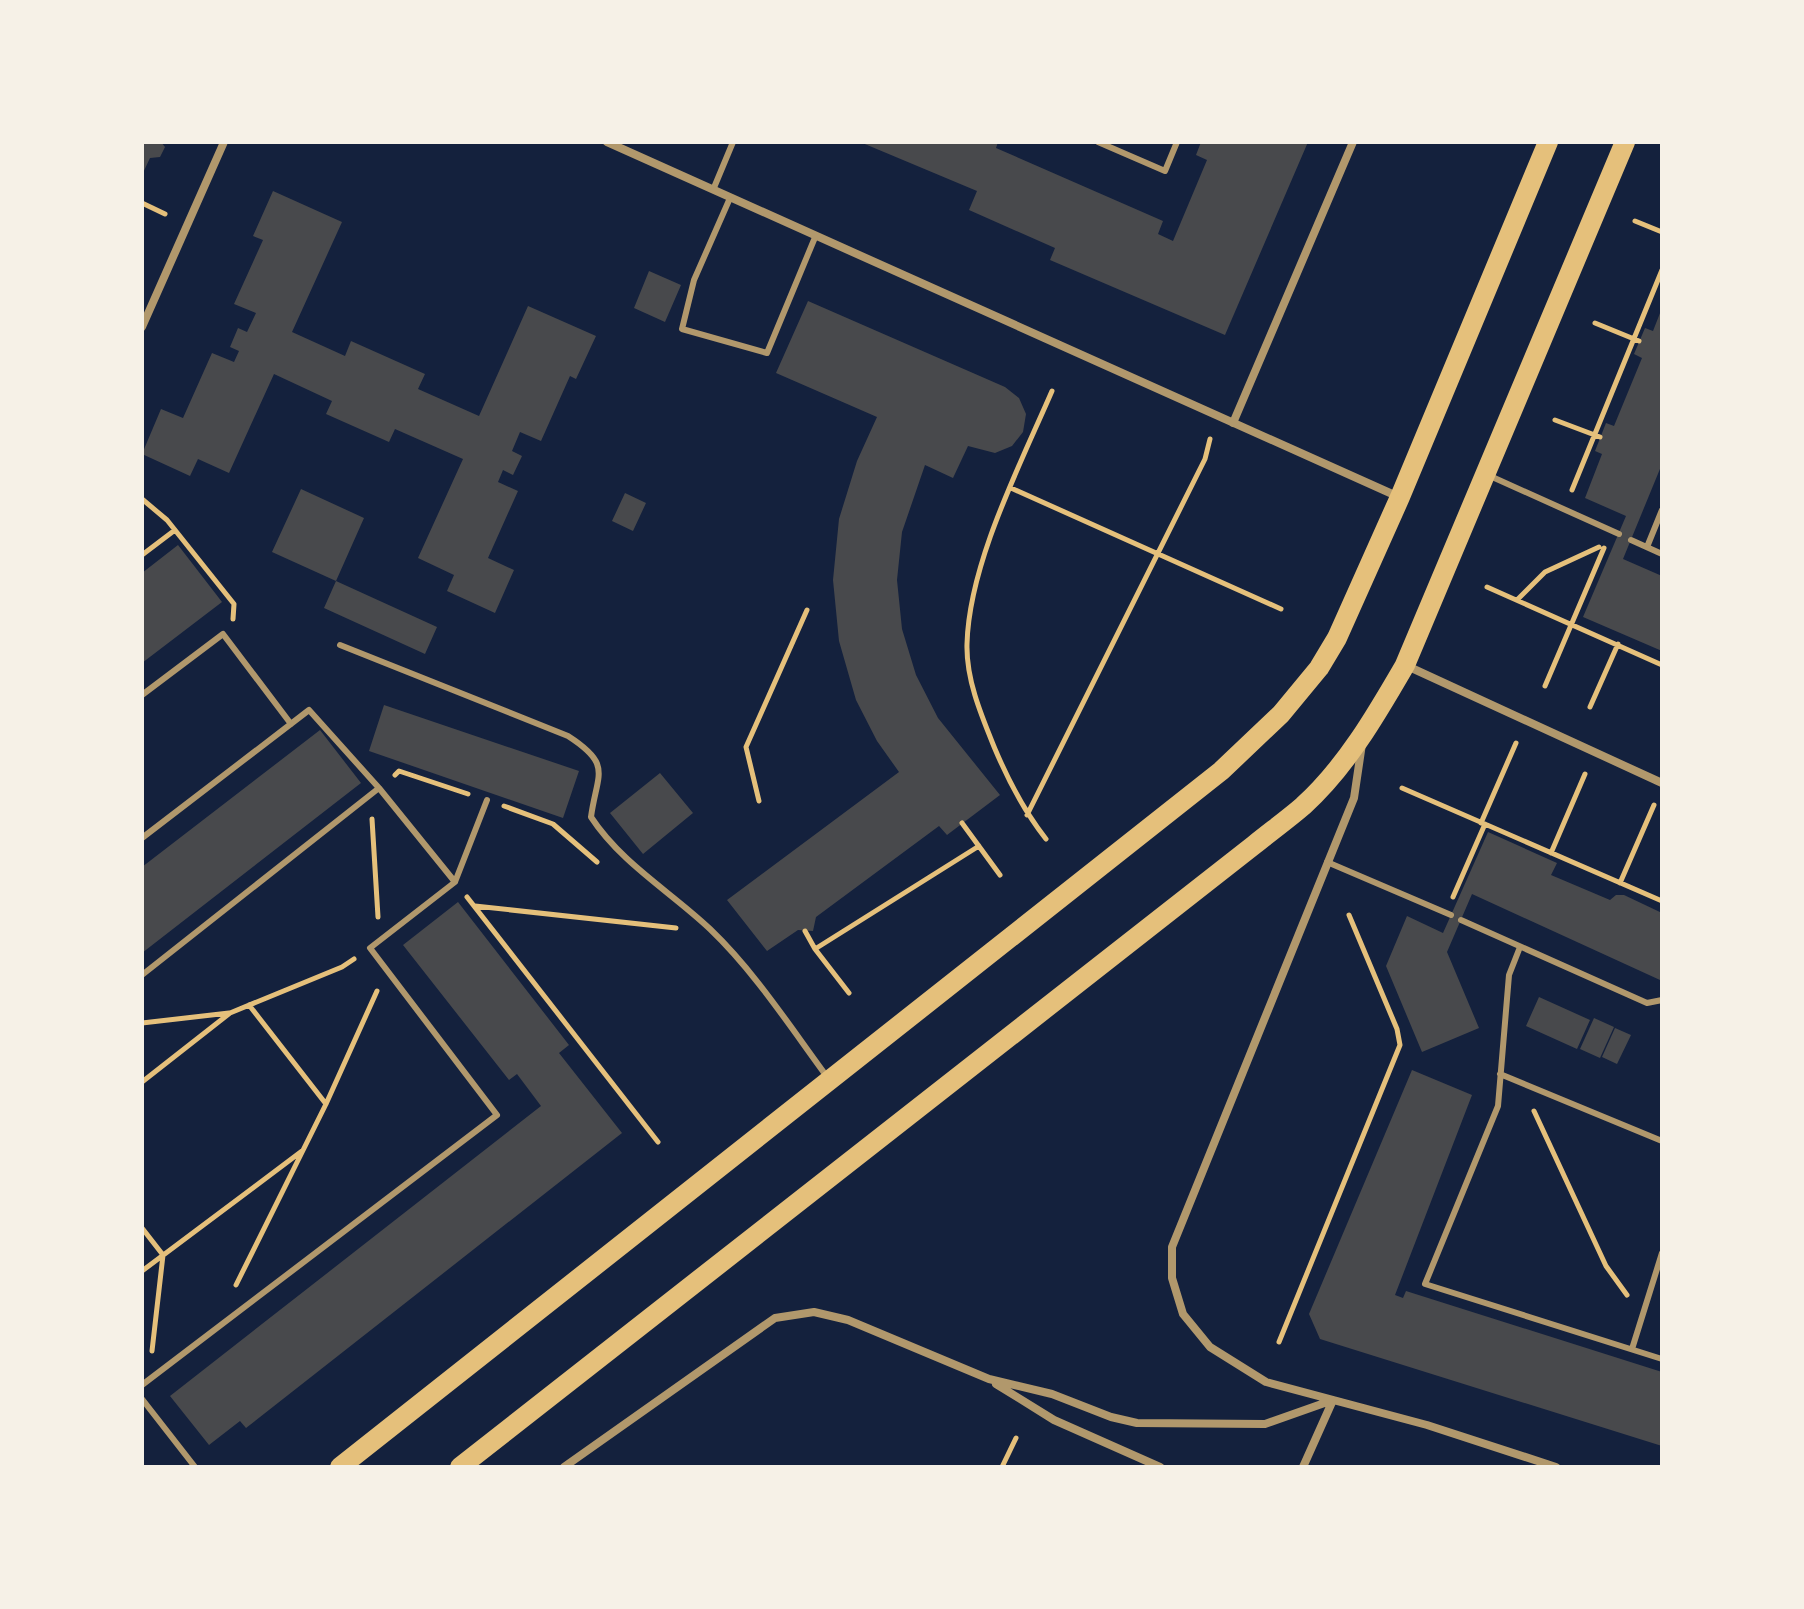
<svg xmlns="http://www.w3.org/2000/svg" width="1804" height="1609" viewBox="0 0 1804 1609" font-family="'DM Sans',sans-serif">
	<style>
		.building { fill: #48494c }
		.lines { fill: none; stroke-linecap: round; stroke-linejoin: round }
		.path { stroke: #e5c07b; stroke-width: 5 }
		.service { stroke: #b1986c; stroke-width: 6 }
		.minor { stroke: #b1986c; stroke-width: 8 }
		.primary { stroke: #e5c07b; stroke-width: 20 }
	</style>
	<rect width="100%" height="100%" fill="#14213d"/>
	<path class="building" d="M142 142H161L165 147 160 157 150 158 142 175Z
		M860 142H998L996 148 1163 221 1158 234 1173 241 1207 160 1196 155 1201 142H1308L1225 335 1050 260 1055 248 969 210 977 191Z
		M273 191 342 222 292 332 345 356 351 341 425 374 418 389 479 416 528 306 596 336 576 379 570 376 541 441 520 432 512 451 522 456 513 475 503 470 498 482 518 491 488 558 514 570 495 613 447 591 454 575 418 558 463 459 395 429 389 442 326 414 332 401 274 374 229 473 198 459 190 476 142 454 161 409 183 418 212 353 234 362 239 351 230 347 238 328 247 332 256 313 234 304 263 240 253 236Z
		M649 271 681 285 665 322 634 308Z
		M808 301 1005 387 1019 398 1026 414 1023 432 1012 446 995 453 968 446 953 478 925 465 902 532 897 580 902 629 916 675 938 718 1000 795 947 835 939 826 816 917 813 931 798 930 767 951 727 900 899 772 877 741 856 700 839 641 833 580 839 519 857 461 877 417 776 373Z
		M1662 308V464L1623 559 1662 576V651L1583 617 1626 516 1585 498 1602 454 1595 451 1606 423 1614 426 1642 358 1634 354 1645 328 1653 331Z
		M301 489 364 518 336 581 272 552Z
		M625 493 646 503 633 531 612 521Z
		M178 545 222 602 142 663V573Z
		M336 581 437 627 425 654 324 608Z
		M384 705 579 771 563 818 369 751Z
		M320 730 361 783 142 953V867Z
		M660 773 693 813 643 854 610 813Z
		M1488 832 1557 863 1551 875 1610 900 1616 895H1624L1662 913V974L1660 980 1472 894 1447 952 1479 1028 1422 1052 1386 966 1407 916 1443 933Z
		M458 902 569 1045 559 1053 622 1133 246 1428 240 1421 209 1445 170 1396 541 1106 517 1074 509 1080 403 945Z
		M1539 997 1590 1020 1577 1049 1526 1026Z
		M1594 1018 1614 1027 1600 1058 1580 1049Z
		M1615 1028 1631 1035 1617 1064 1602 1057Z
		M1412 1070 1472 1095 1395 1295 1403 1298 1406 1291 1662 1372V1446L1320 1339 1309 1314Z"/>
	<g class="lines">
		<path class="path" d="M142 203 165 214
			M1635 221 1662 232
			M1595 323 1639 341
			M1555 420 1600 437
			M1011 488 1281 609
			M1572 490 1662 270
			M142 499 167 520 234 604 233 619
			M142 555 175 530
			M1487 587 1662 665
			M1517 600 1545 572 1599 547
			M1545 686 1604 548
			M1590 707 1618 644
			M395 775 399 771 468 794
			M1402 788 1662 901
			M759 801 746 747 807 610
			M504 806 553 824 597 862
			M1027 815 1205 459 1210 439
			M372 819 378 917
			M962 823 1000 875
			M1481 823 1516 743
			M1046 839C1024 811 1009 782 995 749 982 717 966 680 967 644 969 564 1020 465 1052 391
			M1551 853 1585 774
			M1620 883 1654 805
			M467 897 658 1142
			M1453 897 1485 824
			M475 906 676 928
			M805 931 815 949 979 846
			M815 949 849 993
			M249 1005 326 1104
			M142 1023 229 1013
			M142 1082 230 1013 342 967 354 959
			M1534 1111 1606 1266 1627 1295
			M142 1228 163 1255 152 1351
			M142 1271 302 1151
			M236 1285 326 1104 377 991
			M1279 1342 1400 1045 1397 1029 1349 915
			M1002 1467 1016 1438"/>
		<path class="service" d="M1098 142 1165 171 1177 142
			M713 190 733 142
			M730 198 694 280 682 329 767 353 816 235
			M1490 476 1619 534
			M1631 540 1662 554
			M1647 547 1662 510
			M340 645 568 736C613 765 597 773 591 817 621 863 671 892 710 929 755 972 791 1028 828 1078
			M142 695 223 634 291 724
			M142 838 309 710 379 788 455 882
			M1327 862 1451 915
			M1461 920 1647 1003 1662 1000
			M1520 947 1509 975 1498 1106 1425 1284 1662 1359
			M142 975 379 788
			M1500 1074 1662 1141
			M1632 1349 1662 1253
			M142 1385 497 1115 370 948 455 882 487 800
			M142 1399 195 1467"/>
		<path class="minor" d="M607 142 1399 497
			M142 327 224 142
			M1233 423 1353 142
			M1405 665 1662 783
			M1362 744 1354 798 1172 1247V1278L1183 1314 1210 1347 1266 1382 1427 1425 1556 1467
			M996 1384 1054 1420 1160 1467
			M564 1467 775 1318 814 1312 848 1320 989 1379 1052 1394 1111 1417 1137 1423 1265 1424 1333 1400
			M1303 1467 1333 1400"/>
		<path class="primary" d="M340 1467 1221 771 1281 714 1319 668 1337 638 1400 497 1548 142
			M460 1467 1254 845C1270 832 1288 819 1303 806 1346 767 1376 715 1405 665L1625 142"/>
	</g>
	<rect width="1804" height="1609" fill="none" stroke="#f6f1e7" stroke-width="288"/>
</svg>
